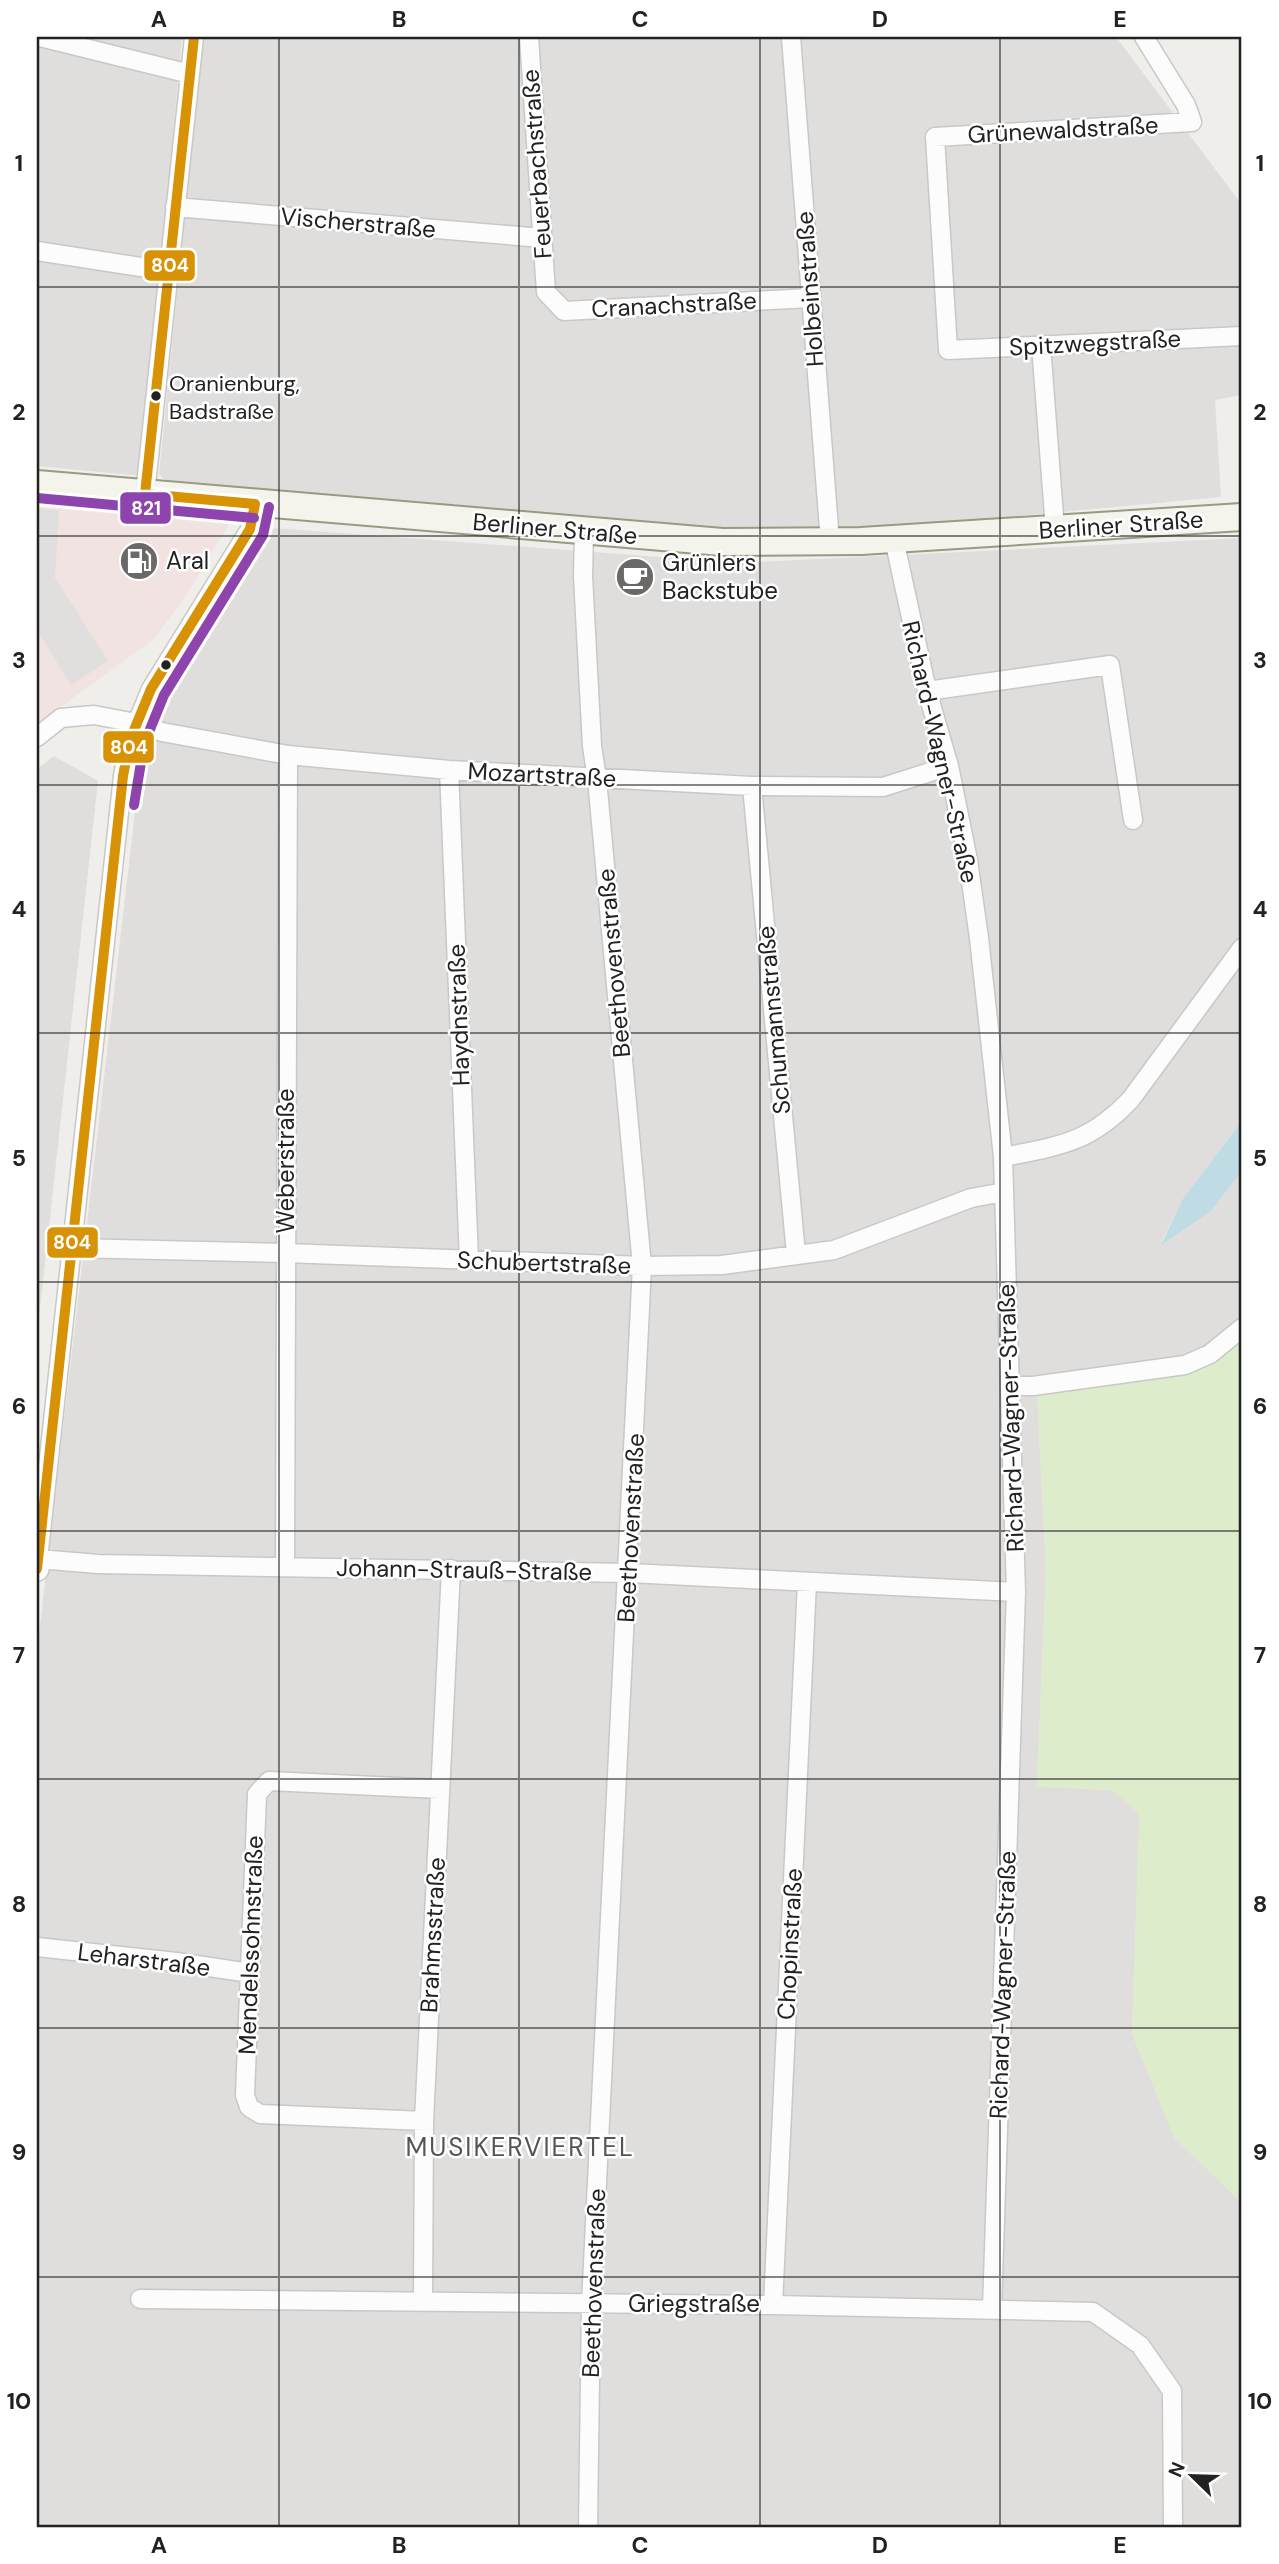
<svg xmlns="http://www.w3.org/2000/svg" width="1279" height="2564" viewBox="0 0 1279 2564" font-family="'DM Sans',sans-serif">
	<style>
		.residential { fill: #dfdedc }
		.commercial { fill: #f1e3e1 }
		.grass { fill: #ddeccb }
		.parking { fill: #e0dfde }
		.water { fill: #bfdbe3 }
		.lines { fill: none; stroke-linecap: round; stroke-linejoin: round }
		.minor-casing { stroke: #c9c8c7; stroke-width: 21 }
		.tertiary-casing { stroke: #c9c8c7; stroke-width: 26 }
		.secondary-casing { stroke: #999a82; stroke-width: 30 }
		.minor { stroke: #fdfcfc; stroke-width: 18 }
		.tertiary { stroke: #fdfcfc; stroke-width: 23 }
		.secondary { stroke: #f4f4ed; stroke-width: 26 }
		.bus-1-casing { stroke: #fff; stroke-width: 16 }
		.bus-2-casing { stroke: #fff; stroke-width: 16 }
		.bus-1 { stroke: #d79205; stroke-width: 10 }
		.bus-2 { stroke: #8e44ad; stroke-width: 10 }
		.grid { fill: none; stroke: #222; stroke-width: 2; stroke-opacity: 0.55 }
		.bus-dot { fill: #222; stroke: #fff; stroke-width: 2.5 }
		.labels { text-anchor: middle; stroke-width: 5; stroke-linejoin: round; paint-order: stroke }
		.bus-label { font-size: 22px; fill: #222; stroke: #fff; text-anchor: start }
		.street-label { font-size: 24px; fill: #222; stroke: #fff }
		.poi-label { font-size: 24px; fill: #222; stroke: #fff; text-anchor: start }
		.neighbourhood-label { font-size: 26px; letter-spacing: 2px; fill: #555; stroke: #fff }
		.line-badge { stroke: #fff; stroke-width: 2.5 }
		.badge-label { font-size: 19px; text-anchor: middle; font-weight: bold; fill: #fff }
		.neatline { fill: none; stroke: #222; stroke-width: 2.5 }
		.grid-label { font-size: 23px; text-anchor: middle; font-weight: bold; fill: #222 }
	</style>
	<rect width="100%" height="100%" fill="#f0eeeb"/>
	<path class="residential" d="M37 37H182L142 476 37 466Z
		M203 37H1116L1242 205V395L1215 400 1221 497 850 532H717L167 482 159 474Z
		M274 528 739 563 1242 538V1121L1182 1200 1161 1243 1211 1211 1242 1171V1335L1197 1371 1037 1391 1046 1569 1037 1786 1112 1790 1140 1814 1132 2033 1174 2137 1242 2203V2527H37V1651L143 744Z
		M54 756 98 781 37 1336V769Z"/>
	<path class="commercial" d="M37 507 229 524 186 596 154 639 37 724Z"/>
	<path class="grass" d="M1242 1335V2203L1174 2137 1132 2032 1139 1814 1112 1790 1037 1787 1046 1569 1037 1390 1197 1371Z"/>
	<path class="parking" d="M37 509 59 510 55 578 108 661 71 685 37 630Z"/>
	<path class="water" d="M1242 1121V1171L1211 1211 1161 1245 1182 1200Z"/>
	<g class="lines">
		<g class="minor-casing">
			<path id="minor" d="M40 37 190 74
				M529 37 546 292 564 311 810 298
				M791 37 830 542
				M1144 37 1186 105 1192 122 935 137 948 350 1242 336
				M175 207 542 238
				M37 251 167 271
				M1041 345 1055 529
				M145 494 194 37
				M255 504 250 529 151 689 130 740 123 776 38 1559 98 1564 629 1573 1016 1592
				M584 531 583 576 592 746 597 779 642 1266 591 2304 588 2527
				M894 539 927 691 949 766 968 860 979 938 1003 1157 1016 1592 992 2309
				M927 691 1110 665 1133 820
				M37 737 61 718 94 715 136 723 162 732 288 755 449 770 752 786 883 787 949 766
				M449 770 469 1260
				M752 786 796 1254
				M1003 1157C1059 1146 1090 1143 1131 1099L1242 948
				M72 1248 285 1253 642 1266 722 1265 834 1250 971 1198 1004 1192
				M1010 1386H1033L1185 1365 1210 1354 1242 1328
				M285 1567 288 755
				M37 1947 176 1962 250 1973
				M424 2121 260 2114 249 2107 245 2095 257 1794 269 1781 440 1789
				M140 2299 773 2305 1093 2312 1140 2345 1172 2391 1173 2527
				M423 2300 424 2121 451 1569
				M773 2305 807 1582"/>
		</g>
		<g class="tertiary-casing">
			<path id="tertiary" d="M37 1559V1569"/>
		</g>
		<g class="secondary-casing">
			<path id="secondary" d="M37 484 722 542 861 541 1242 517"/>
		</g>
		<use href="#minor" class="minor"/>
		<use href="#tertiary" class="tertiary"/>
		<use href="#secondary" class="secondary"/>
		<g class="bus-1-casing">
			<path id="bus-1" d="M145 494 194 37
				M145 494 255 504
				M37 1569 123 776 130 740 151 689 250 529 255 504"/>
		</g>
		<g class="bus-2-casing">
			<path id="bus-2" d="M37 498 254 518
				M134 805 144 744 164 695 263 535 269 507"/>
		</g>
		<use href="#bus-1" class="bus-1"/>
		<use href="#bus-2" class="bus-2"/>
	</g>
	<path class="grid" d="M279 37V2527M519 37V2527M760 37V2527M1000 37V2527M37 287H1242M37 536H1242M37 785H1242M37 1033H1242M37 1282H1242M37 1531H1242M37 1779H1242M37 2028H1242M37 2277H1242"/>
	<defs>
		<g id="fuel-disc" transform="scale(2.0125)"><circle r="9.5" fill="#6a6968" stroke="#fff"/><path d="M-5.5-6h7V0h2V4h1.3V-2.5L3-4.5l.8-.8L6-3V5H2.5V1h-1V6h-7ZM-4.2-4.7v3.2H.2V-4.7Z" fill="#fff"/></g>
		<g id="cafe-disc" transform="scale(2.0125)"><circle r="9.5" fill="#6a6968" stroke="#fff"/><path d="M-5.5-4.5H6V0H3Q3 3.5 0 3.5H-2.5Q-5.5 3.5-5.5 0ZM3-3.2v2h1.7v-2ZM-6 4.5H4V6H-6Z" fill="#fff"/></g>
	</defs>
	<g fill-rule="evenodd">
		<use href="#fuel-disc" x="139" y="561"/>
		<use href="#cafe-disc" x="635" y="577"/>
	</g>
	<g class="bus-dot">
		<circle cx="156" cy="396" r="6"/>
		<circle cx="166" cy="665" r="6"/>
	</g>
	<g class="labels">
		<g class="bus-label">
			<text x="169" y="391">Oranienburg,<tspan x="169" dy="28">Badstraße</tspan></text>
		</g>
		<g class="street-label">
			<text transform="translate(1063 130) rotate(-3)" y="8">Grünewaldstraße</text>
			<text transform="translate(537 164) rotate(-94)" y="8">Feuerbachstraße</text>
			<text transform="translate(358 223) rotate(5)" y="8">Vischerstraße</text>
			<text transform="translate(810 289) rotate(-94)" y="8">Holbeinstraße</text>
			<text transform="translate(674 305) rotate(-3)" y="8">Cranachstraße</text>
			<text transform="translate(1095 343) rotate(-3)" y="8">Spitzwegstraße</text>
			<text transform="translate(1121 525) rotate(-4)" y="8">Berliner Straße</text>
			<text transform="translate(555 529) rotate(5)" y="8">Berliner Straße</text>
			<text transform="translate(940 752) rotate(77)" y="8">Richard-Wagner-Straße</text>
			<text transform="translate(542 775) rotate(3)" y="8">Mozartstraße</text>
			<text transform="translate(614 963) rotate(-95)" y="8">Beethovenstraße</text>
			<text transform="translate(459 1015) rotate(-92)" y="8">Haydnstraße</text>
			<text transform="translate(774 1020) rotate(-95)" y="8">Schumannstraße</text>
			<text transform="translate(286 1161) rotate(-90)" y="8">Weberstraße</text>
			<text transform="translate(544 1263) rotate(2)" y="8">Schubertstraße</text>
			<text transform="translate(1011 1418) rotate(-92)" y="8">Richard-Wagner-Straße</text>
			<text transform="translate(631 1528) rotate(-87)" y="8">Beethovenstraße</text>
			<text transform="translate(464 1570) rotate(1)" y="8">Johann-Strauß-Straße</text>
			<text transform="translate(433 1935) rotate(-87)" y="8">Brahmsstraße</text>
			<text transform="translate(790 1944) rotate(-87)" y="8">Chopinstraße</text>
			<text transform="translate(251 1945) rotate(-88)" y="8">Mendelssohnstraße</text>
			<text transform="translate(144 1960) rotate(7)" y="8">Leharstraße</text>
			<text transform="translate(1003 1985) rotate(-88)" y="8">Richard-Wagner-Straße</text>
			<text transform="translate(594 2283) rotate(-88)" y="8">Beethovenstraße</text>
			<text x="694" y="2312">Griegstraße</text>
		</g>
		<g class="poi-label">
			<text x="166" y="569">Aral</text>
			<text x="662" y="571">Grünlers<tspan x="662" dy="28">Backstube</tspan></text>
		</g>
		<g class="neighbourhood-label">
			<text x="520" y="2156">MUSIKERVIERTEL</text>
		</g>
	</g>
	<g class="line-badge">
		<rect x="143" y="249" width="53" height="33" rx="7" fill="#d79205"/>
		<rect x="119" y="491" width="53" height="34" rx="7" fill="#8e44ad"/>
		<rect x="102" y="730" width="53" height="34" rx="7" fill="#d79205"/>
		<rect x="46" y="1226" width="53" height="33" rx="7" fill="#d79205"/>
	</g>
	<g class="badge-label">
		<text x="170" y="272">804</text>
		<text x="146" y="515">821</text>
		<text x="129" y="754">804</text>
		<text x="72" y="1249">804</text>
	</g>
	<rect width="1279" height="2564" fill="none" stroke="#ffffff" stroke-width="77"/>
	<g transform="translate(1192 2476) rotate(293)" stroke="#ffffff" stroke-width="5" paint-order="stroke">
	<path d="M0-5L12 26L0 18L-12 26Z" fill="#222222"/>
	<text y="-10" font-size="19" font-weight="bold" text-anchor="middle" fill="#222222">N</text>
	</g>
	<rect x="38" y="38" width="1202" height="2488" class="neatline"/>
	<g class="grid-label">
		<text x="159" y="27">A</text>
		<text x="399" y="27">B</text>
		<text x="640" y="27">C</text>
		<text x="880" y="27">D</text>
		<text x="1120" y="27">E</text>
		<text x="19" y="171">1</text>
		<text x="1260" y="171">1</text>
		<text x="19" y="420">2</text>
		<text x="1260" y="420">2</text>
		<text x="19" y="668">3</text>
		<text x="1260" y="668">3</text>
		<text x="19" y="917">4</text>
		<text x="1260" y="917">4</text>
		<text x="19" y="1166">5</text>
		<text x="1260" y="1166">5</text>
		<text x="19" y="1414">6</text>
		<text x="1260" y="1414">6</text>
		<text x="19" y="1663">7</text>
		<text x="1260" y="1663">7</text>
		<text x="19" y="1912">8</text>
		<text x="1260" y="1912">8</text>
		<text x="19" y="2160">9</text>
		<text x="1260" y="2160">9</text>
		<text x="19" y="2409">10</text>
		<text x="1260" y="2409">10</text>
		<text x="159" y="2553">A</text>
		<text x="399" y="2553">B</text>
		<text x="640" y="2553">C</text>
		<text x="880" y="2553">D</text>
		<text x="1120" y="2553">E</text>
	</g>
</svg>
